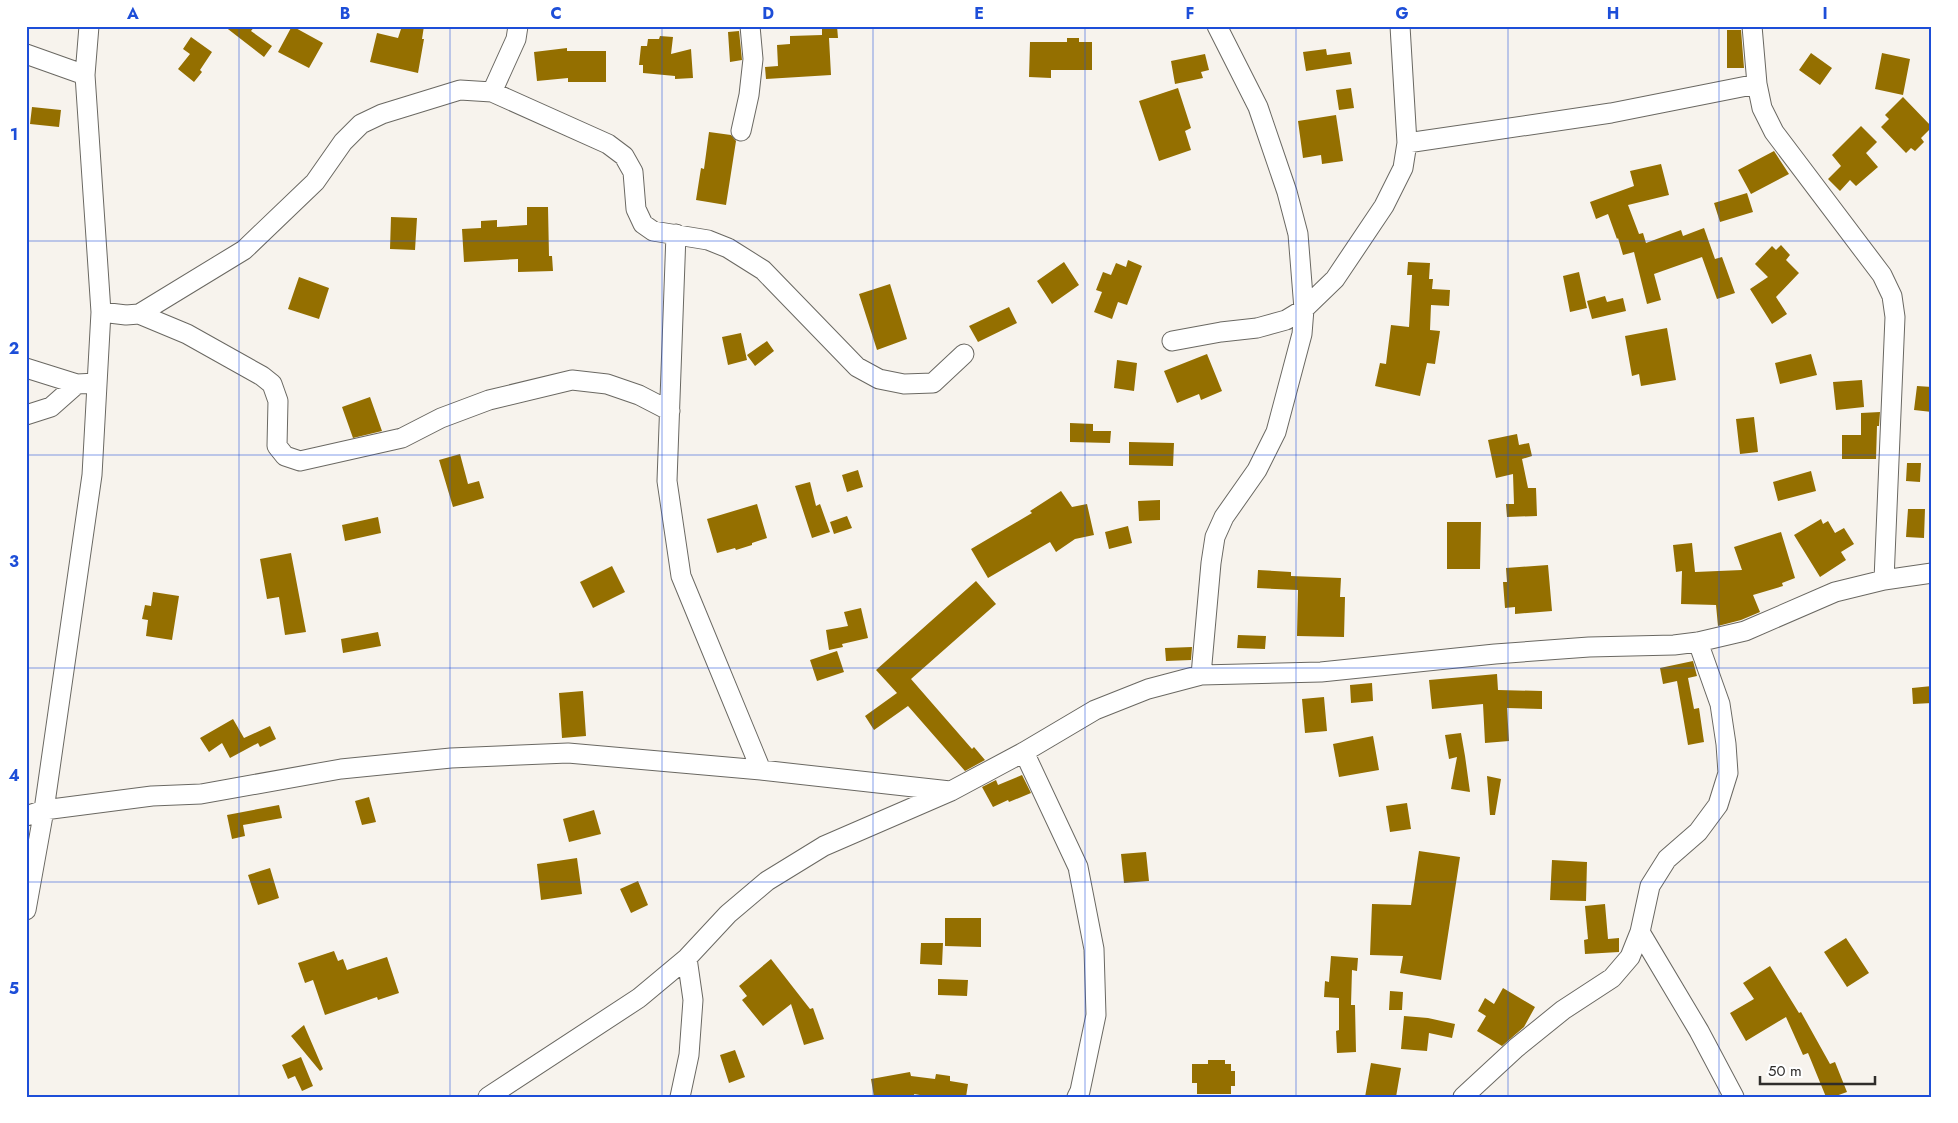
<svg xmlns="http://www.w3.org/2000/svg" width="1958" height="1123" viewBox="0 0 1958 1123" font-family="Jost,sans-serif">
	<style>
		.building { fill: #946f00 }
		.lines { fill: none; stroke-linecap: round; stroke-linejoin: round }
		.minor-casing { stroke: #6a6862; stroke-width: 21 }
		.minor { stroke: #fff; stroke-width: 19 }
		.grid { fill: none; stroke: #1d4ed8; stroke-width: 1; stroke-opacity: 0.55 }
		.neatline { fill: none; stroke: #1d4ed8; stroke-width: 2 }
		.grid-label { font-size: 16px; text-anchor: middle; font-weight: bold; fill: #1d4ed8 }
	</style>
	<rect width="100%" height="100%" fill="#f7f3ed"/>
	<path class="building" d="M224 26H255L251 31 272 46 264 57Z
		M292 26 323 43 309 68 278 52Z
		M402 26H424L422 39H424L418 73 370 62 377 33 398 38Z
		M822 26H837L838 38H829L831 75 766 79 765 67 778 66 777 45 790 44V36L822 35Z
		M1727 30H1741L1744 68H1727Z
		M739 31 742 60 730 62 728 32Z
		M660 36 673 37 671 54 691 49 693 78 675 79V76L643 73V65H639L641 46H647L648 39H659Z
		M191 37 212 52 200 70 202 72 194 82 178 69 190 54 183 49Z
		M1067 38H1079V42H1092V70H1051V78L1029 77 1030 42H1067Z
		M567 48V51H606V82H568V78L537 81 534 52Z
		M1326 49 1327 55 1350 52 1352 64 1306 71 1303 52Z
		M1811 53 1832 68 1820 85 1799 70Z
		M1882 53 1910 59 1903 95 1875 89Z
		M1205 54 1209 70 1201 72 1203 78 1175 84 1171 61Z
		M1178 88 1191 128 1185 131 1191 150 1159 161 1139 101Z
		M1351 88 1354 108 1339 110 1336 90Z
		M1903 97 1932 127 1921 138 1924 142 1915 151 1911 148 1906 153 1881 127 1889 119 1885 115Z
		M32 107 61 110 59 127 30 124Z
		M1336 115 1343 161 1322 164 1321 155 1303 158 1298 121Z
		M1861 126 1877 142 1866 153 1878 167 1856 186 1850 180 1840 191 1828 179 1841 166 1832 155Z
		M709 132 731 135 736 141 726 205 696 200 701 168 704 169Z
		M1774 151 1789 174 1751 194 1738 170Z
		M1661 164 1669 195 1628 205 1639 234 1643 233 1646 243 1681 230 1683 236 1704 228 1715 259 1722 257 1735 293 1717 299 1702 257 1654 274 1661 300 1647 304 1634 252 1623 255 1618 238 1617 239 1608 214 1596 219 1590 202 1634 186 1630 171Z
		M1747 193 1753 212 1720 222 1714 203Z
		M527 207H548L549 256H552L553 271 518 272V259L464 262 462 229 481 228V221L497 220V227L527 225Z
		M391 217 417 218 415 250 390 249Z
		M1781 245 1790 255 1786 260 1799 273 1776 297 1787 314 1772 324 1750 289 1768 277 1755 264 1772 246 1776 250Z
		M1128 260 1142 266 1127 305 1118 302 1112 319 1094 312 1102 292 1096 290 1103 272 1111 275 1116 263 1126 267Z
		M1064 262 1079 285 1052 304 1037 281Z
		M1408 262 1430 263 1429 279H1433L1432 289 1450 290 1449 306 1431 305 1430 330 1440 331 1435 364 1427 363 1420 396 1375 386 1380 363 1386 364 1391 325 1409 327 1412 275H1407Z
		M1579 272 1587 308 1570 312 1563 276Z
		M299 277 329 288 319 319 288 309Z
		M890 284 907 339 877 350 859 294Z
		M1605 296 1607 302 1623 298 1626 311 1592 319 1587 301Z
		M1009 307 1017 323 978 342 969 326Z
		M1667 328 1676 380 1641 386 1639 374 1632 376 1625 336Z
		M741 333 747 360 728 365 722 337Z
		M767 341 774 351 755 366 747 355Z
		M1207 354 1222 391 1201 400 1199 394 1177 403 1164 371Z
		M1811 354 1817 375 1780 384 1775 363Z
		M1117 360 1137 363 1134 391 1114 388Z
		M1862 380 1864 407 1836 410 1833 382Z
		M1917 386 1932 387V412L1914 410Z
		M370 397 382 431 353 438 342 407Z
		M1880 412 1879 426H1877L1876 459H1842V435H1861V413Z
		M1754 417 1758 452 1740 454 1736 419Z
		M1070 423 1093 424V431H1111L1110 443 1070 442Z
		M1517 434 1519 445 1529 443 1532 456 1522 459 1528 488H1536L1537 516 1507 517 1506 504H1514L1513 474 1496 478 1488 440Z
		M1129 442 1174 443 1173 466 1129 465Z
		M460 454 468 484 479 481 484 498 453 507 439 460Z
		M1907 463H1921L1920 482 1906 481Z
		M858 470 863 487 847 492 842 475Z
		M1811 471 1816 491 1778 501 1773 482Z
		M810 482 816 506 820 504 830 532 812 538 795 486Z
		M1061 491 1072 507 1087 504 1094 535 1075 539 1056 552 1050 542 988 578 971 549 1032 513 1030 511Z
		M1160 500V520L1139 521 1138 501Z
		M757 504 767 538 752 543V545L736 550 735 548 717 553 707 519Z
		M1908 509H1925L1924 538 1906 537Z
		M847 516 852 528 834 534 830 522Z
		M378 517 381 533 345 541 342 525Z
		M1821 519 1823 524 1828 521 1835 533 1844 528 1854 544 1841 552 1846 560 1820 577 1794 535Z
		M1447 522H1481L1480 569H1447Z
		M1128 526 1132 543 1109 549 1105 532Z
		M1781 532 1795 578 1782 583 1783 586 1753 595 1760 612 1741 620 1718 626 1716 605 1681 604 1682 571 1676 572 1673 545 1692 543 1695 572 1742 570 1734 547Z
		M291 553 306 632 285 635 279 597 267 599 260 559Z
		M1548 565 1552 611 1515 614V607L1505 608 1503 582H1507L1506 568Z
		M612 566 625 592 593 608 580 582Z
		M1258 570 1291 572V576L1341 578 1340 597H1345L1344 637 1297 636 1298 590 1257 588Z
		M976 581 996 604 911 679 972 749 974 747 985 760 965 771 908 706 874 730 865 716 897 693 876 670Z
		M153 592 179 596 172 640 146 636 148 620 142 619 145 605 151 606Z
		M861 608 868 638 842 644 843 647 829 650 826 630 848 626 844 612Z
		M378 632 381 646 343 653 341 639Z
		M1238 635 1266 636 1265 649 1237 648Z
		M1192 647 1191 660 1166 661 1165 648Z
		M837 651 844 672 817 681 810 660Z
		M1693 661 1697 676 1688 678 1694 709 1699 708 1704 742 1688 745 1677 681 1663 684 1660 668Z
		M1497 674 1498 690 1542 691V709L1507 708 1509 741 1485 743 1483 704 1432 709 1429 680Z
		M1372 683 1373 701 1351 703 1350 685Z
		M1932 686V703L1913 704 1912 688Z
		M583 691 586 736 562 738 559 693Z
		M1324 697 1327 731 1305 733 1302 699Z
		M233 719 244 738 270 726 276 739 260 747 258 743 230 758 222 743 209 752 200 738Z
		M1461 733 1465 756 1470 792 1451 789 1457 757 1449 759 1445 735Z
		M1373 736 1379 770 1339 777 1333 744Z
		M1022 775 1031 793 1009 802 1008 800 993 807 982 787 996 780 998 785Z
		M1487 776 1501 779 1495 815H1490Z
		M369 797 376 822 362 825 355 801Z
		M1407 803 1411 829 1390 832 1386 806Z
		M279 805 282 818 243 825 245 836 232 839 227 815Z
		M594 810 601 834 569 842 563 819Z
		M1419 851 1460 857 1441 980 1400 973 1403 956 1370 955 1372 904 1411 905Z
		M1146 852 1149 881 1124 883 1121 854Z
		M577 858 582 894 541 900 537 864Z
		M1552 860 1587 862 1586 901 1550 900Z
		M270 868 279 898 258 905 248 875Z
		M638 881 648 905 631 913 620 889Z
		M1605 904 1608 939 1619 938V952L1585 954 1584 940 1588 939 1585 906Z
		M945 918H981V947L945 946Z
		M1846 938 1869 973 1847 987 1824 952Z
		M921 943H943L942 965 920 964Z
		M334 951 338 961 343 959 347 970 387 957 399 993 378 1000 377 997 325 1015 313 980 305 983 298 963Z
		M1331 956 1358 958 1357 971 1352 970 1351 1005H1355L1356 1052 1337 1053 1336 1031 1339 1030V998L1324 997 1325 981 1329 982Z
		M771 959 810 1009 813 1008 824 1039 804 1045 791 1004 763 1026 742 1000 747 996 739 986Z
		M1770 966 1799 1013 1801 1012 1830 1064 1835 1062 1847 1092 1833 1097H1826L1808 1053 1803 1055 1786 1017 1746 1041 1730 1013 1754 999 1743 983Z
		M938 979 968 980 967 996 938 995Z
		M1503 988 1535 1007 1524 1027 1502 1046 1477 1031 1486 1016 1478 1011 1485 998 1494 1004Z
		M1390 991 1403 992 1402 1010H1389Z
		M1404 1016 1428 1018 1455 1024 1452 1038 1429 1033 1427 1051 1401 1049Z
		M304 1025 323 1069 320 1071 291 1036Z
		M735 1050 745 1077 729 1083 720 1055Z
		M301 1057 313 1086 302 1091 295 1076 288 1079 282 1065Z
		M1208 1060H1225V1064H1231V1071H1235V1086H1231V1094H1197V1083H1192V1064H1208Z
		M1371 1063 1401 1068 1396 1097H1365Z
		M910 1072 911 1076 935 1079 936 1074 950 1076V1081L968 1084 966 1097H931L914 1094 915 1097H874L871 1079Z"/>
	<g class="lines">
		<g class="minor-casing">
			<path id="minor" d="M1752 26 1757 84 1762 108 1774 132 1882 275 1892 296 1895 317 1884 580
				M26 54 85 75
				M492 92 516 39 518 26
				M741 131 749 95 753 59 750 26
				M1407 143 1611 113 1757 84
				M676 234 667 481 681 576 761 770
				M101 312 126 315 139 314 244 250 315 182 343 142 361 124 382 114 460 90 492 92 608 144 624 156 633 172 636 209 643 224 653 231 708 240 728 248 763 270 857 367 879 379 904 384 933 383 964 354
				M139 314 187 334 262 376 272 384 278 401 277 446 285 456 300 461 402 438 441 418 489 400 572 380 607 384 639 395 670 411
				M1172 341 1221 332 1257 328 1286 320 1304 309 1335 279 1384 206 1403 168 1407 143 1400 26
				M26 368 77 384
				M26 415 51 407 77 384 97 383
				M1201 675 1211 563 1215 537 1224 517 1257 470 1276 432 1302 334 1304 309 1298 234 1287 192 1258 107 1217 26
				M1024 752 1078 867 1094 949 1096 1015 1080 1091 1077 1097
				M26 816 44 810 152 796 201 794 341 769 451 758 568 753 761 770 950 791
				M26 910 44 810 92 475 101 312 85 75 89 26
				M1640 932 1699 1031 1734 1097
				M488 1097 639 998 687 958 728 914 767 881 824 846 951 791 1024 752 1095 710 1148 689 1201 675 1321 672 1495 654 1589 647 1674 645 1698 642 1745 631 1835 592 1884 580 1932 573
				M680 1097 689 1055 693 1000 687 958
				M1463 1097 1516 1048 1563 1010 1612 978 1630 957 1640 932 1650 886 1667 859 1698 832 1718 805 1728 773 1726 744 1720 704 1698 642"/>
		</g>
		<use href="#minor" class="minor"/>
	</g>
	<path class="grid" d="M239 26V1097M450 26V1097M662 26V1097M873 26V1097M1085 26V1097M1296 26V1097M1508 26V1097M1719 26V1097M26 241H1932M26 455H1932M26 668H1932M26 882H1932"/>
	<rect width="1958" height="1123" fill="none" stroke="#ffffff" stroke-width="55"/>
	<path d="M1760 1076v8h115v-8" fill="none" stroke="#2f2d2b" stroke-width="2.5"/>
	<text x="1768" y="1076" font-size="15" fill="#2f2d2b" stroke="#ffffff" stroke-width="4" paint-order="stroke">50 m</text>
	<rect x="28" y="28" width="1902" height="1068" class="neatline"/>
	<g class="grid-label">
		<text x="133" y="19">A</text>
		<text x="345" y="19">B</text>
		<text x="556" y="19">C</text>
		<text x="768" y="19">D</text>
		<text x="979" y="19">E</text>
		<text x="1190" y="19">F</text>
		<text x="1402" y="19">G</text>
		<text x="1613" y="19">H</text>
		<text x="1825" y="19">I</text>
		<text x="14" y="140">1</text>
		<text x="14" y="354">2</text>
		<text x="14" y="567">3</text>
		<text x="14" y="781">4</text>
		<text x="14" y="994">5</text>
	</g>
</svg>
